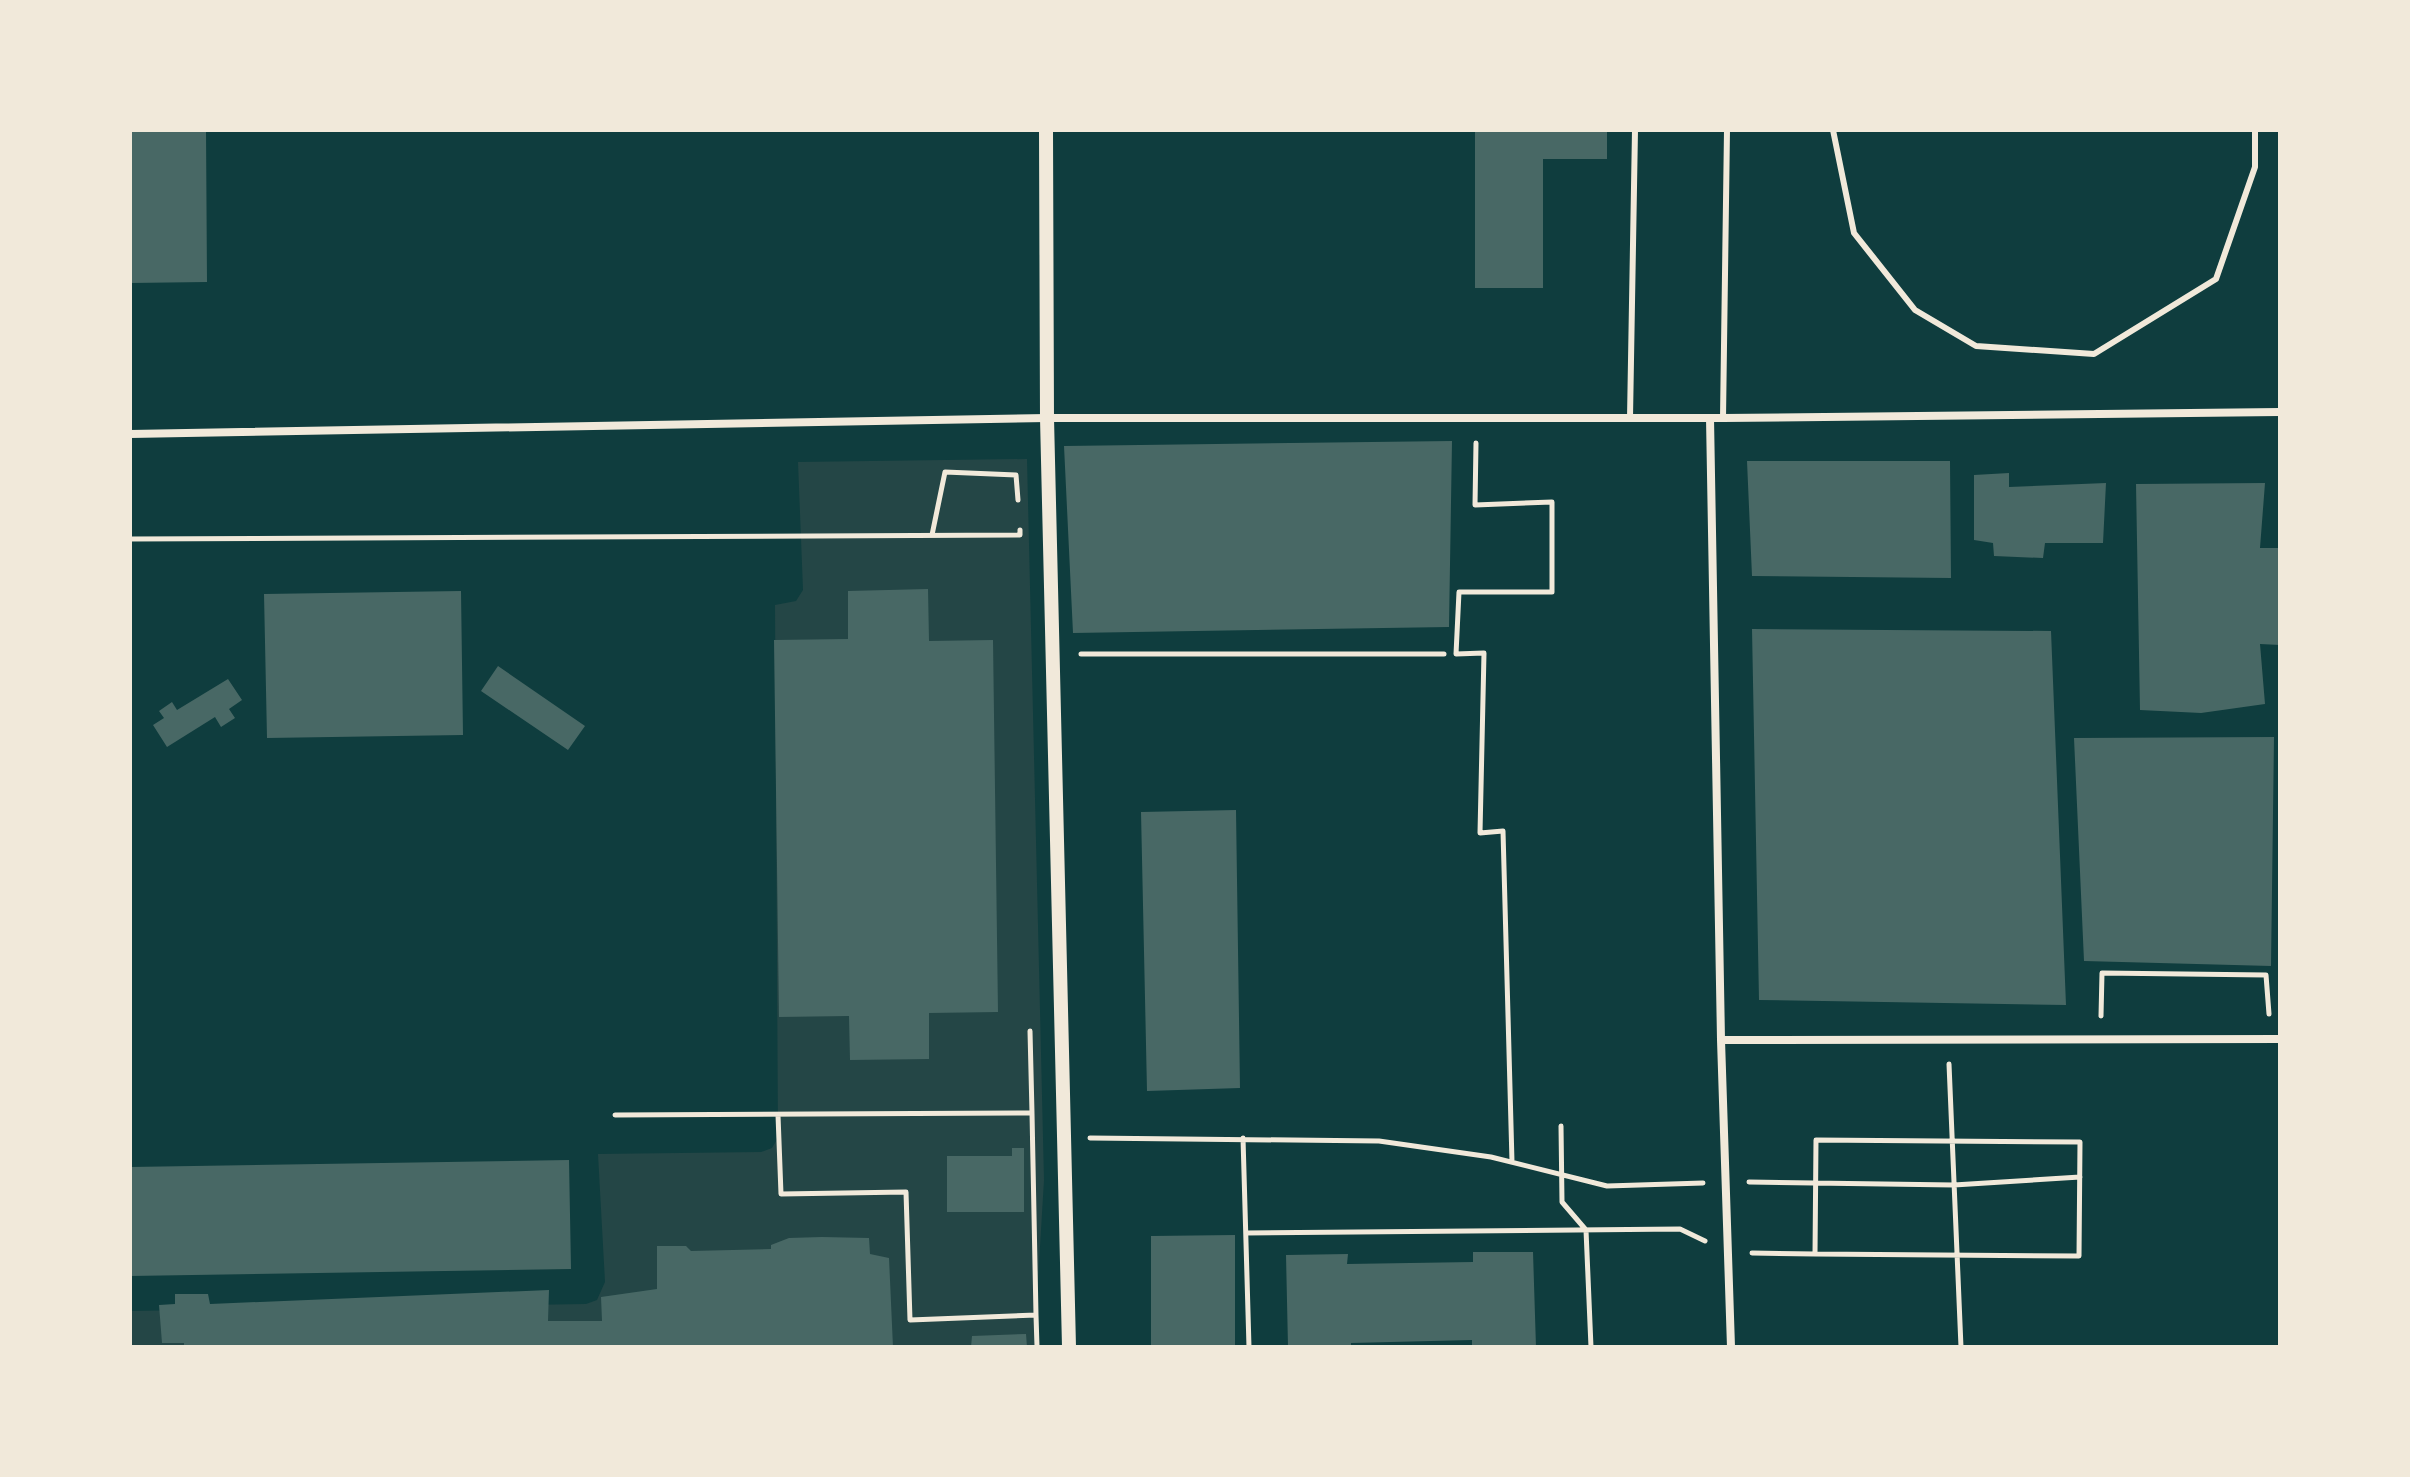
<svg xmlns="http://www.w3.org/2000/svg" width="2410" height="1477" viewBox="0 0 2410 1477" font-family="Ubuntu,sans-serif">
	<style>
		.green { fill: #244646 }
		.building { fill: #486865 }
		.lines { fill: none; stroke-linecap: round; stroke-linejoin: round }
		.path { stroke: #f1e9da; stroke-width: 5 }
		.service { stroke: #f1e9da; stroke-width: 6 }
		.minor { stroke: #f1e9da; stroke-width: 8 }
		.tertiary { stroke: #f1e9da; stroke-width: 14 }
	</style>
	<rect width="100%" height="100%" fill="#0f3d3e"/>
	<path class="green" d="M1027 459 1044 1180 1034 1347H130V1311L586 1304 597 1300 605 1282 598 1154 761 1152 772 1148 778 1138 775 605 796 601 803 590 798 462Z"/>
	<path class="building" d="M130 130H206L207 282 130 283Z
		M1475 130H1607V159H1543V288H1475Z
		M1452 441 1449 627 1073 633 1064 446Z
		M1747 461H1950L1951 578 1752 576Z
		M2009 473V487L2106 483 2103 543H2045L2043 558 1994 556 1993 543 1974 540V475Z
		M2265 483 2260 548H2280V645L2260 644 2265 704 2201 713 2140 710 2136 484Z
		M928 589 929 641 993 640 998 1012 929 1013V1059L850 1060 849 1016 779 1017 774 640 848 639V591Z
		M461 591 463 735 267 738 264 594Z
		M1752 629 2051 631 2066 1005 1759 1000Z
		M498 666 585 726 568 750 481 691Z
		M228 679 242 700 229 709 235 718 221 727 215 717 167 747 153 725 164 718 159 711 172 702 177 710Z
		M2274 737 2271 966 2084 961 2074 738Z
		M1236 810 1240 1088 1147 1091 1141 812Z
		M1012 1148H1024V1212H947V1156H1012Z
		M569 1160 571 1269 130 1276V1167Z
		M1235 1235V1347H1151V1236Z
		M822 1237 869 1238 870 1254 889 1258 893 1347H184V1343H162L159 1305 175 1304V1294H208L210 1304 549 1290 548 1321H602L601 1297 657 1289V1246H686L691 1251 771 1249V1245L789 1238Z
		M1473 1252H1533L1536 1347H1472V1340L1351 1343V1347H1288L1286 1255 1348 1254 1347 1264 1473 1262Z
		M1026 1334 1027 1347H971L972 1336Z"/>
	<g class="lines">
		<path class="path" d="M1476 443 1475 505 1552 502V592H1459L1456 654 1484 653 1480 833 1503 831 1512 1162
			M932 535 945 472 1016 475 1018 500
			M130 539 1020 535V530
			M1081 654H1444
			M2101 1016 2102 973 2266 975 2269 1014
			M1949 1064 1961 1347
			M615 1115 1032 1113 1030 1031
			M778 1115 781 1194 906 1192 910 1320 1036 1315 1032 1113
			M1561 1126 1562 1202 1586 1230 1591 1347
			M1090 1138 1379 1141 1491 1157 1607 1186 1703 1183
			M1243 1138 1249 1347
			M1816 1140 2080 1142 2079 1256 1815 1254Z
			M1749 1182 1954 1185 2080 1177
			M1246 1233 1680 1229 1705 1241
			M1752 1253 1815 1254
			M1036 1315 1037 1347"/>
		<path class="service" d="M1833 130 1854 233 1915 310 1976 346 2094 354 2216 279 2255 167V130
			M1630 418 1635 130
			M1723 418 1727 130"/>
		<path class="minor" d="M1710 418 1721 1040 1731 1347
			M130 434 1047 418H1723L2280 412
			M1721 1040 2280 1039"/>
		<path class="tertiary" d="M1046 130 1047 418 1069 1347"/>
	</g>
	<rect width="2410" height="1477" fill="none" stroke="#f1e9da" stroke-width="264"/>
</svg>
